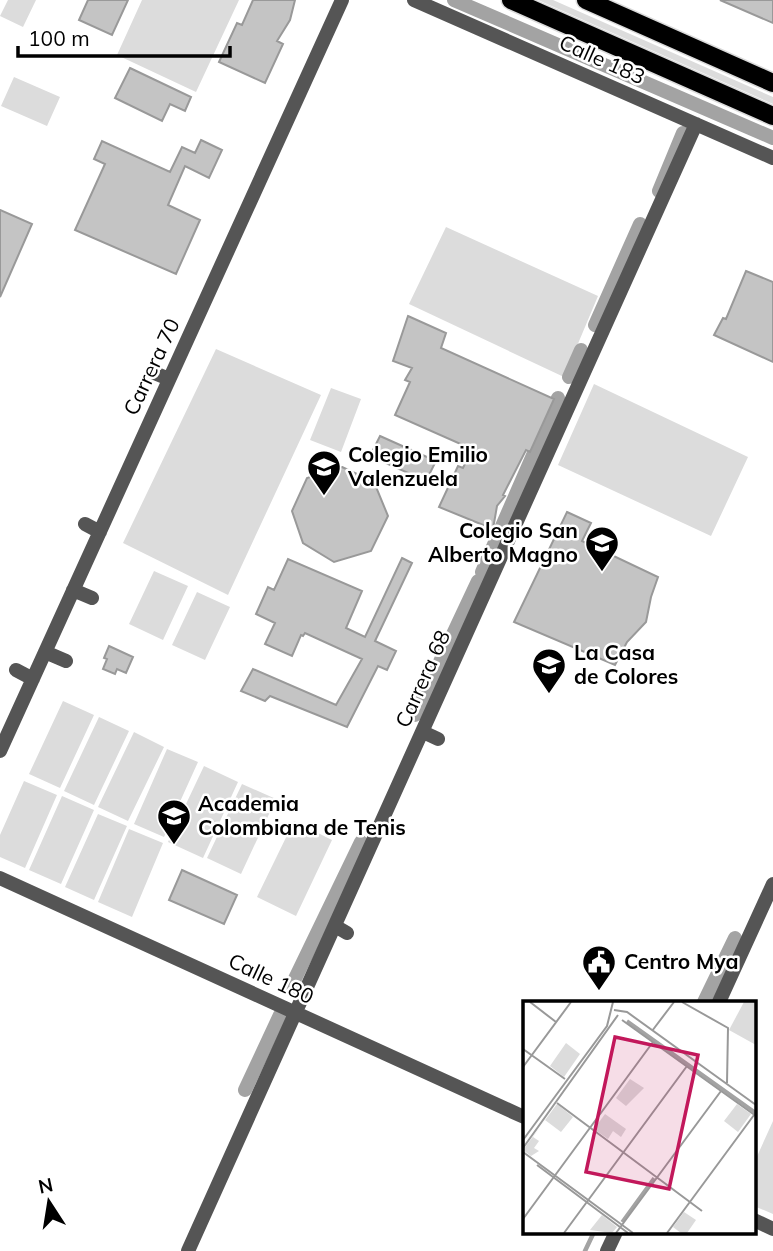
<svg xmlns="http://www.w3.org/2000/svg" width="773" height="1251" viewBox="0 0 773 1251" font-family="Mulish,sans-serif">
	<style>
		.grass { fill: #dcdcdc }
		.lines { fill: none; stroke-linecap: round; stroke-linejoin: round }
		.stream { stroke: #a3a3a3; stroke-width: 4.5 }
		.canal { stroke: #a3a3a3; stroke-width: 14 }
		.building { fill: #c4c4c4; stroke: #999; stroke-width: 2 }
		.major-casing { stroke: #dbdbdb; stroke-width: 21 }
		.minor { stroke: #555; stroke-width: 14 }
		.major { stroke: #000; stroke-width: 18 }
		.labels { text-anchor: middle; stroke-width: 5; stroke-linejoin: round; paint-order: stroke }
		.street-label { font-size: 21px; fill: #000; stroke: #fff }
		.poi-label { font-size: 21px; font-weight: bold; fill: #000; stroke: #fff; text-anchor: start }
		.inset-river { fill: none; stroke: #a3a3a3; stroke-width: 3.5 }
		.inset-road { fill: none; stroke: #999; stroke-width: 2 }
		.view { fill: #c2185b; fill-opacity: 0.15; stroke: #c2185b; stroke-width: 3.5 }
		.inset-edge { fill: none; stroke: #000; stroke-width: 3.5 }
	</style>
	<rect width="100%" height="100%" fill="#fff"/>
	<path class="grass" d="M8 0H36L23 27 0 16Z
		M142 0H239L196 92 117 55Z
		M538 0H553L773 97V104Z
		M14 77 60 97 47 126 1 106Z
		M446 227 598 296 564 377 409 304Z
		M216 349 321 395 228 595 123 543Z
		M594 384 748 457 711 536 558 465Z
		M331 388 361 399 341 452 310 440Z
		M154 571 188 586 163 640 129 624Z
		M197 592 230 607 205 660 172 645Z
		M63 701 94 715 60 788 29 774Z
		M99 717 129 731 94 805 64 791Z
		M134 732 164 747 128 821 98 807Z
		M167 749 198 762 164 837 134 824Z
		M204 766 238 782 203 858 168 842Z
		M24 781 57 795 25 868 0 857V835Z
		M242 784 276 799 241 874 207 858Z
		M62 796 94 810 61 884 29 870Z
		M98 814 127 826 94 900 65 887Z
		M294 821 332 840 296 916 257 897Z
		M129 829 163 843 132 917 98 902Z
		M773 1121V1214L754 1206V1163Z"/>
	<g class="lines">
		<path class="stream" d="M585 1251 594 1232"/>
		<path class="canal" d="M454 0 773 138
			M659 191 683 133
			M595 325 640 224
			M569 377 581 350
			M482 572 558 398
			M415 715 478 581
			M290 989 361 842
			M704 1002 735 938
			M245 1090 280 1015"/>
	</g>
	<path class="building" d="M88 0H128L112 35 79 20Z
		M253 0H295L290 20 277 41 283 44 265 83 219 62 237 23 242 25Z
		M720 0H773V23Z
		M130 68 191 97 185 111 170 104 162 121 115 98Z
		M201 140 222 150 209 178 185 166 168 205 200 220 176 274 75 230 105 164 94 159 102 141 170 172 182 147 195 153Z
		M0 210 32 224 0 297Z
		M746 271 773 282V362L714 335 723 318 726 319Z
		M408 316 446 333 441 348 554 399 530 452 526 450 503 495 505 496 497 506 493 529 439 507 458 466 463 468 472 449 395 415 410 382 405 380 412 368 393 361Z
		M380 436 436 461 426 481 370 456Z
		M342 467 374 482 388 516 371 551 334 562 303 543 292 511 307 478Z
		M567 512 591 523 582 541 658 577 651 597 646 622 627 642 615 665 514 622Z
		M402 558 412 563 375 641 396 651 387 670 378 666 347 727 270 696 265 701 241 691 253 669 336 705 362 659 305 633 303 636 301 635 292 656 265 644 275 623 256 614 268 587 274 590 288 559 362 591 346 628 365 637Z
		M109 646 133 657 126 673 117 669 115 674 103 669 107 659 104 658Z
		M182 870 237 895 224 924 169 900Z"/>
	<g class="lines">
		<g class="major-casing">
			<path id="major" d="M511 0 773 116
				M586 0 773 83"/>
		</g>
		<path class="minor" d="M414 0 773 158
			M152 372 169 379
			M85 524 100 532
			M73 590 92 598
			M45 652 66 661
			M16 670 33 679
			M423 732 438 739
			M0 751 342 0
			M0 878 524 1117
			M335 926 347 933
			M719 1002 773 884
			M754 1220 773 1229
			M188 1251 696 124
			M607 1251 616 1232"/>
		<use href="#major" class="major"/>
	</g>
	<defs>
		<g id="school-pin" transform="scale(1.75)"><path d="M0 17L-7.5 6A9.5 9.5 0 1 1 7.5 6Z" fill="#000" stroke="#fff"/><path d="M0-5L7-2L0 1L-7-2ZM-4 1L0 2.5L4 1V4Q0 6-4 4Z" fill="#fff"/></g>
		<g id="civic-pin" transform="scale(1.75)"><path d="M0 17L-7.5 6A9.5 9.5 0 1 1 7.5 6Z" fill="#000" stroke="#fff"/><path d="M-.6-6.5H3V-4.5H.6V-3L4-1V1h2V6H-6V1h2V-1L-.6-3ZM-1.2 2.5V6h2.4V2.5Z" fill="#fff"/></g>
	</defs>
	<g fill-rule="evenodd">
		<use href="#school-pin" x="324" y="467"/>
		<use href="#school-pin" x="602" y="543"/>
		<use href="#school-pin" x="549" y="665"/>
		<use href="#school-pin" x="174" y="816"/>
		<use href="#civic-pin" x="599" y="962"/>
	</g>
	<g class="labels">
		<g class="street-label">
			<text transform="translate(602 60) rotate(24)" y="7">Calle 183</text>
			<text transform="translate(152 367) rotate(-65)" y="7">Carrera 70</text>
			<text transform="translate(423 679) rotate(-66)" y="7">Carrera 68</text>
			<text transform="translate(271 979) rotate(25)" y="7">Calle 180</text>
		</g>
		<g class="poi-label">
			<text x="348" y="462">Colegio Emilio<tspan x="348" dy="24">Valenzuela</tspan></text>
			<text x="578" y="538" text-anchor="end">Colegio San<tspan x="578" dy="24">Alberto Magno</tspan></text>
			<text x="574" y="660">La Casa<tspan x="574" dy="24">de Colores</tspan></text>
			<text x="198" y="811">Academia<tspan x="198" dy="24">Colombiana de Tenis</tspan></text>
			<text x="624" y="969">Centro Mya</text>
		</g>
	</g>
	<g transform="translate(523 1001)">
		<rect width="233" height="233" fill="#fff"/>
		<path d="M221 1H233V44L206 29ZM43 42 57 53 41 76 27 65ZM107 78 121 87 103 105 93 97ZM34 103 50 116 38 131 22 119 10 136 16 140 11 147 16 150 8 155 0 149ZM214 103 228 113 215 131 201 120ZM82 113 103 128 98 136 90 130 85 138 71 128ZM161 211 173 219 164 232H158L150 226ZM79 214 94 226 89 232 67 229Z" fill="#dcdcdc"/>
		<path class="inset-river" d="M104 20 233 112M99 221 131 177"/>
		<path class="inset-road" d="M7 1 33 21M159 1 205 27 204 82M91 9 104 11 233 104M99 19 233 115M129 30 151 1M0 48 42 78M0 66 48 1M34 102 179 210M0 139 84 25 90 1M0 147 95 14M0 151 110 232M14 164 105 232M0 218 130 41M41 232 164 65M93 232 198 90M144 232 231 114"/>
		<path class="view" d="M92 36 175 54 146 188 63 171Z"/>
		<rect width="233" height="233" class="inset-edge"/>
	</g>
	<g transform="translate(49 1202) rotate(348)" stroke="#ffffff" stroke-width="5" paint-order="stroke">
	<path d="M0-5L12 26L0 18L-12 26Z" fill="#000000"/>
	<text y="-10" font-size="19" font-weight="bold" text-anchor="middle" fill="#000000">N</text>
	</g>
	<path d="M18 46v10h212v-10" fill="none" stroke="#000000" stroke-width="3.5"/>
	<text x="28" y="46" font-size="21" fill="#000000" stroke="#ffffff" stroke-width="5" paint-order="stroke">100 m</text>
</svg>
